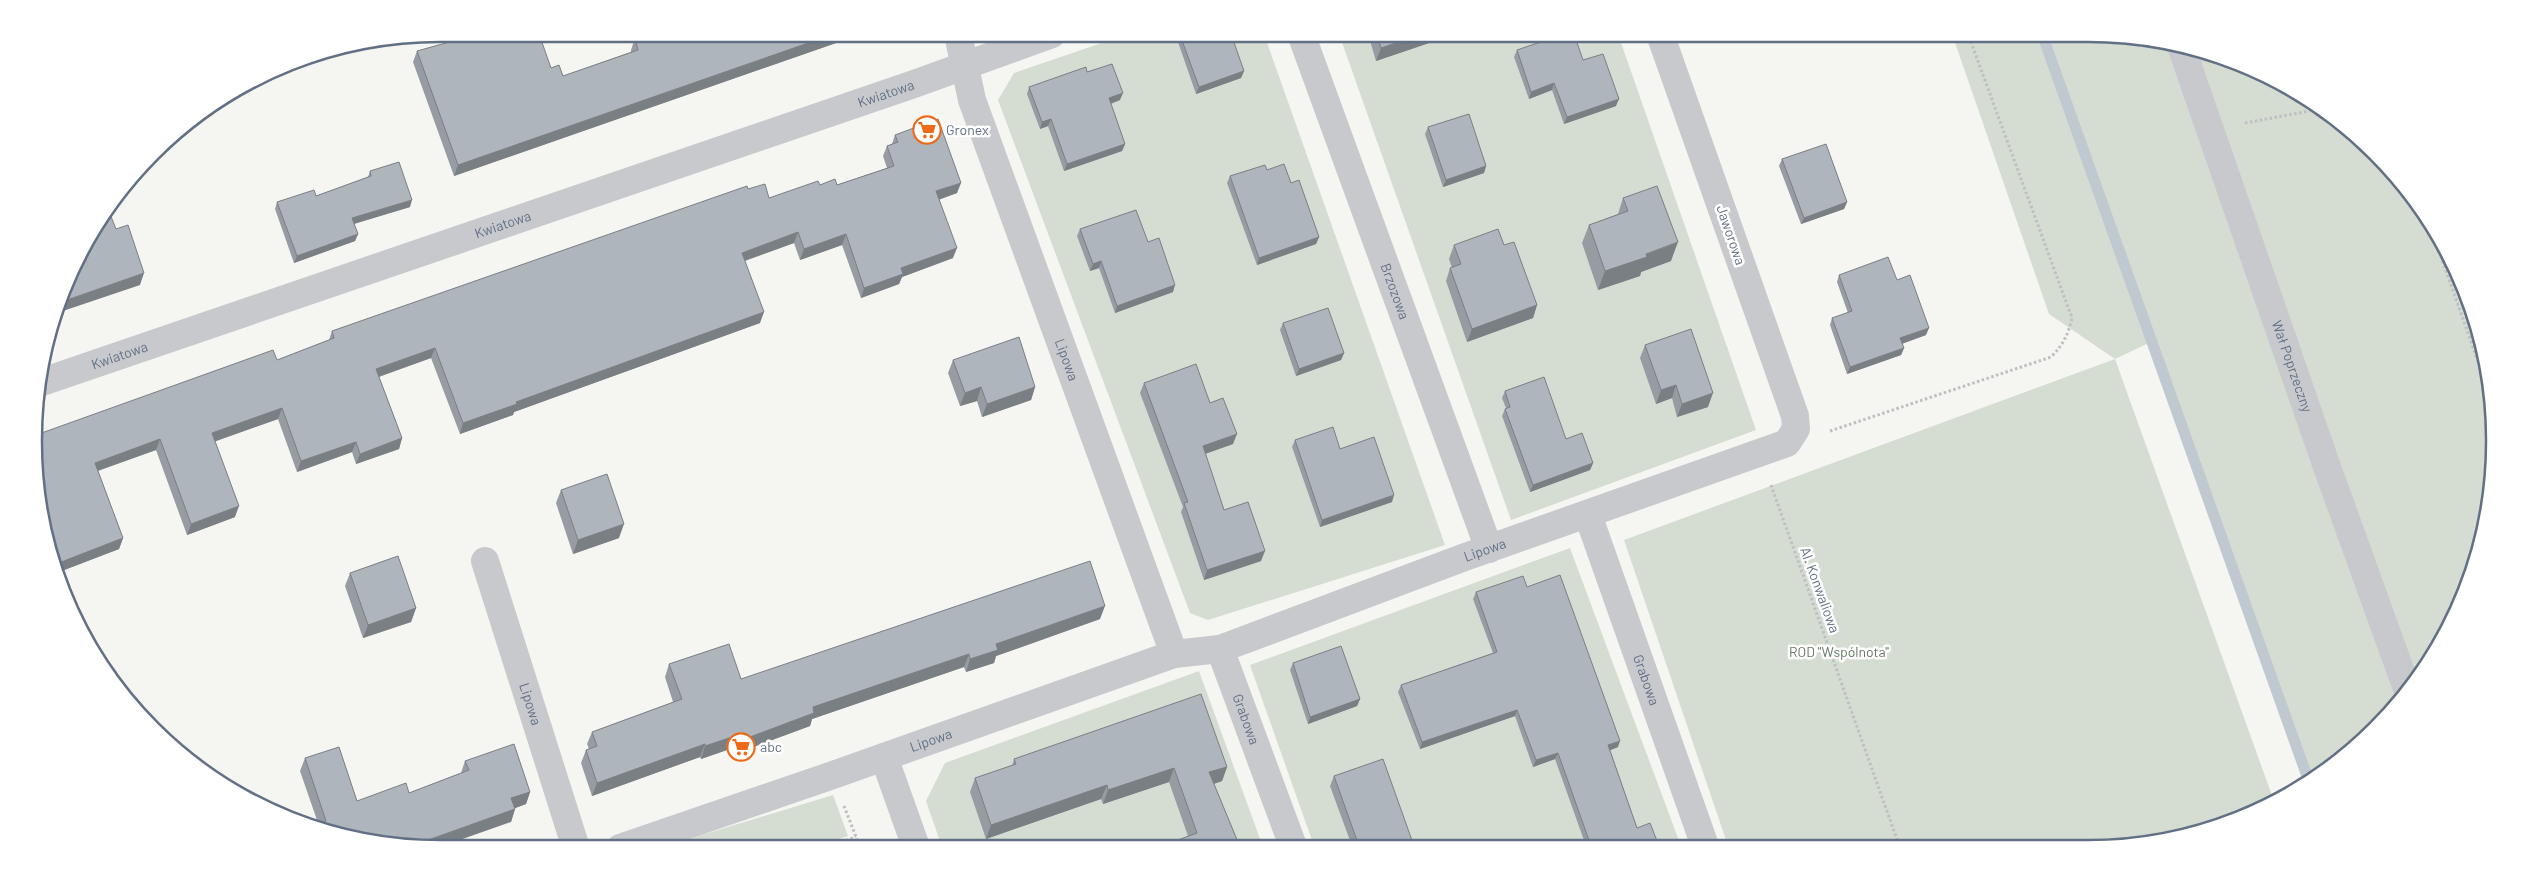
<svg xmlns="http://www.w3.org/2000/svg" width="2528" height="882" viewBox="0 0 2528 882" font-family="Barlow,sans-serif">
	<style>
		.green { fill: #d5ddd2 }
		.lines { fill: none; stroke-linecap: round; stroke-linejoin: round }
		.stream { stroke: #c0c9d0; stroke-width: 11 }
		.path { stroke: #bebfc2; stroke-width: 3; stroke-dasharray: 2.5 2.5; stroke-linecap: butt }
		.minor { stroke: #c7c9cd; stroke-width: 28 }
		.wall { fill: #969ca2 }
		.shaded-wall { fill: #7a7f84 }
		.building { fill: #afb5bc; stroke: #7a7f84 }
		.labels { text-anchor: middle; stroke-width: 5; stroke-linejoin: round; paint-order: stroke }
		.street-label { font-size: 14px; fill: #627085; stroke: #fff }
		.poi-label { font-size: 14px; fill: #627085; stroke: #fff; text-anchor: start }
		.park-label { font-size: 14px; fill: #637b62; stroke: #fff }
		.rim { fill: none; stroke: #627085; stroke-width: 2.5 }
	</style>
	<rect width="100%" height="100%" fill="#f5f6f1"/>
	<path class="green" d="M1128 34H1264L1445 545 1208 620 1190 613 998 100 1014 73Z
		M1339 34H1618L1756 430 1511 520Z
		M1952 34H2087L2192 48 2267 76 2335 118 2393 172 2440 237 2473 310 2491 388 2493 467 2480 546 2440 645 2356 747 2308 779 2151 342 2115 359 2274 801 2267 806 2140 845 1728 846 1624 540 2115 359 2049 314Z
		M1570 548 1681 846H1314L1250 665Z
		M1199 671 1263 847H942L926 801 945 763Z
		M833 795 848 836 813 847 659 848Z"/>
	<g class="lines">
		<path class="stream" d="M2042 34 2308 779"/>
		<path class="path" d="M2245 123 2320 109
			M2429 223 2491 398
			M2441 241 2443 258
			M1830 431 2051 357C2063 345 2068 335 2072 318L1968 34
			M1771 485 1899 845
			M844 806 860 847
			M827 847 856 837"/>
		<g class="minor">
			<path id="s1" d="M958 34 972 100 1174 654"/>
			<path id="s2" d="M1301 34 1489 549"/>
			<path id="s3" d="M2181 46 2327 467 2406 686"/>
			<path id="s4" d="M39 383 914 84 1052 34"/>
			<path id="s5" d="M1588 515 1705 846"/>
			<path id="s6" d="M485 561 576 848"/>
			<path id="s7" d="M1220 649 1293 846"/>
			<path d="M884 757 916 847"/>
			<path id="s8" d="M620 848 833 775 1174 654 1220 649 1465 557 1787 443 1796 429 1795 416 1660 34"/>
		</g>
	</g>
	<path class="wall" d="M862 34 454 176 413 62 417 51 551 68 563 76 631 52V50L635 38Z
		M1368 34H1435L1432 42 1376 61Z
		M1180 35 1244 71 1241 78 1196 94 1178 42Z
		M1517 50 1583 60 1616 106 1564 124 1552 90 1529 99 1514 57Z
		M1087 72 1120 100 1111 104 1125 144 1122 151 1064 171 1048 126 1040 129 1027 94 1029 87Z
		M1428 127 1486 166 1484 173 1443 187 1425 134Z
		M895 135 957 193 939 199 953 258 902 277 899 284 861 298 842 245 800 260 794 243 745 261 760 323 514 412 513 415 460 434 431 358 379 377 402 438 399 449 356 464 352 452 297 472 278 419 215 441 235 517 187 535 156 450 98 471 123 538 119 549 59 572 48 546 35 468 277 360 329 340 332 331 748 189 769 198 820 185H837L887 168 883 156 887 146 892 144Z
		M1782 159 1847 202 1844 209 1801 224 1779 166Z
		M1267 170 1291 183 1319 237 1316 244 1257 265 1227 183 1230 176Z
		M370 171 410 207 354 224 358 234 355 241 294 263 275 209 277 202 316 196 368 177Z
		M1623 198 1671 261 1641 272 1640 276 1598 290 1582 243 1589 225 1618 214Z
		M1080 229 1148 242 1173 292 1115 313 1099 268 1090 271 1077 236Z
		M1454 245H1504L1537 305 1533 318 1467 342 1446 281 1450 268H1452L1449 259Z
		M1839 275 1897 280 1926 335 1902 344 1904 348 1901 355 1847 374 1830 325 1832 318 1848 313 1837 282Z
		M1283 323 1344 353 1341 360 1296 376 1280 330Z
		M1645 345 1708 407 1677 417 1672 398 1656 404 1640 358Z
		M953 360 1035 387 1031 400 982 417 977 401 960 406 948 373Z
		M1144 383 1210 403 1233 444 1205 454 1224 510 1261 561 1204 580 1181 512 1183 507 1140 393Z
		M1505 391 1566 439 1593 463 1590 470 1530 492 1502 416 1505 409 1506 408 1502 398Z
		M1295 440 1340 449 1392 502 1320 527 1292 447Z
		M561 490 619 538 573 554 556 503Z
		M350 573 416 608 411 622 363 638 345 586Z
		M1527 587 1618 747 1610 750 1637 828 1659 846H1586L1555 759 1533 767 1515 716 1420 749 1398 692 1401 685 1493 653 1473 599 1476 592Z
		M1100 619 996 656 994 663 966 672 964 667 812 719 810 726 729 756 727 750 701 759 700 757 592 796 581 763 586 750 589 749 587 744 592 732 673 702 665 677 669 664 741 679Z
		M1293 663 1360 699 1357 706 1308 724 1290 670Z
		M305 758 357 801 409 793 461 773 465 761 530 792 526 804 515 808V809L511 822 318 823 300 771Z
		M1014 759 1227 767 1222 781 1214 784 1240 847H1166L1167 844 1188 836 1169 782 1103 804 1101 799 986 839 970 792 975 778 1012 766Z
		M1334 776 1414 846H1352L1330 786Z"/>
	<path class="shaded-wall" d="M834 34H862L454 176 458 165Z
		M1422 34H1435L1432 42 1376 61 1381 48Z
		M1244 71 1241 78 1196 94 1199 87Z
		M1554 83 1552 90 1529 99 1531 92Z
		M1123 93 1120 100 1106 105 1109 98Z
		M1619 99 1616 106 1564 124 1567 117Z
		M1051 119 1048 126 1040 129 1042 122Z
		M1125 144 1122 151 1064 171 1067 164Z
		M1486 166 1484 173 1443 187 1446 180Z
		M961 183 957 193 933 202 936 191Z
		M412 200 410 207 350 225 352 218Z
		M1847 202 1844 209 1801 224 1804 218Z
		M798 232 794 243 738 263 742 253Z
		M358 234 355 241 294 263 297 256Z
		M846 234 842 245 800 260 804 249Z
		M1319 237 1316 244 1257 265 1259 258Z
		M1678 242 1671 261 1641 272 1640 276 1598 290 1605 271Z
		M957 248 953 258 902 277 899 284 861 298 864 288 901 268Z
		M1101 261 1099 268 1090 271 1093 264Z
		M144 273 140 285 60 312 64 301Z
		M1175 285 1173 292 1115 313 1117 306Z
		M1537 305 1533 318 1467 342 1472 329Z
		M764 312 760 323 514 412 513 415 460 434 463 423 516 402Z
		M1929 328 1926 335 1898 345 1900 338Z
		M435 348 431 358 372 379 376 369Z
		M1904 348 1901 355 1847 374 1850 367Z
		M1344 353 1341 360 1296 376 1299 369Z
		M1676 385 1672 398 1656 404 1661 390Z
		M981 387 977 401 960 406 965 393Z
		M1035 387 1031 400 982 417 987 404Z
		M1713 393 1708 407 1677 417 1682 404Z
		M282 408 278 419 208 444 212 433Z
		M1237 434 1233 444 1199 456 1203 446Z
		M402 438 399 449 356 464 360 454Z
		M160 439 156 450 91 473 95 463Z
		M356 442 352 452 297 472 301 461Z
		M1593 463 1590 470 1530 492 1533 485Z
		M1394 495 1392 502 1320 527 1322 520Z
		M239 506 235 517 187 535 191 524Z
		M624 524 619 538 573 554 578 540Z
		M123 538 119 549 59 572 56 564Z
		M1265 551 1261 561 1204 580 1207 570Z
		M1105 606 1100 619 996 656 994 663 966 672 970 659 996 644Z
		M416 608 411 622 363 638 368 625Z
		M969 654 964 667 812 719 810 726 729 756 734 743 813 707Z
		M1360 699 1357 706 1308 724 1310 717Z
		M1517 710 1515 716 1420 749 1422 742Z
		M732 737 727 750 701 759 705 746Z
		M1620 741 1618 747 1606 752 1608 745Z
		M705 744 700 757 592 796 597 783Z
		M1558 753 1555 759 1533 767 1536 760Z
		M1227 767 1222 781 1204 787 1209 772Z
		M1174 768 1169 782 1103 804 1108 790Z
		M1107 785 1101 799 986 839 991 825Z
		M530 792 526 804 507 811 511 798Z
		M515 809 511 822 437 848 414 845Z"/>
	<path class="building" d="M478 34H539L551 68 559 65 563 76 638 50 635 38 649 34H834L458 165 417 51Z
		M1185 34H1231L1244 71 1199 87 1180 35Z
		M1377 34H1422L1381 48Z
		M1564 34H1574L1583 60 1603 54 1619 99 1567 117 1554 83 1531 92 1517 50Z
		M1112 64 1123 93 1109 98 1125 144 1067 164 1051 119 1042 122 1029 87 1086 67 1087 72Z
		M1469 114 1486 166 1446 180 1428 127Z
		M938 119 961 183 936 191 957 248 901 268 903 274 864 288 846 234 804 249 798 232 742 253 764 312 516 402 517 404 463 423 435 348 376 369 402 438 360 454 356 442 301 461 282 408 212 433 239 506 191 524 160 439 95 463 123 538 56 564 48 546 35 468 36 435 273 350 277 360 334 338 332 331 747 186 748 189 765 184 769 198 818 181 820 185 835 179 837 185 894 166 887 146 898 142 895 135Z
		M1826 144 1847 202 1804 218 1782 159Z
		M399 162 412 200 352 218 358 234 297 256 277 202 314 190 316 196 371 176 370 171Z
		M1284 164 1291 183 1299 180 1319 237 1259 258 1230 176 1265 165 1267 170Z
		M1657 186 1678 242 1646 254 1647 257 1605 271 1589 225 1628 211 1623 198Z
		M108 209 116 229 128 225 144 273 64 301 76 261Z
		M1136 210 1148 242 1159 238 1175 285 1117 306 1101 261 1093 264 1080 229Z
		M1498 229 1504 245 1514 242 1537 305 1472 329 1450 268 1461 264 1454 245Z
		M1888 257 1897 280 1910 275 1929 328 1900 338 1904 348 1850 367 1832 318 1852 311 1839 275Z
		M1328 308 1344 353 1299 369 1283 323Z
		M1691 329 1713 393 1682 404 1676 385 1661 390 1645 345Z
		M1019 337 1035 387 987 404 981 387 965 393 953 360Z
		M1196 364 1210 403 1223 398 1237 434 1203 446 1224 510 1248 502 1265 551 1207 570 1184 503 1188 502 1144 383Z
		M1544 377 1566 439 1582 433 1593 463 1533 485 1505 409 1510 407 1505 391Z
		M1333 427 1340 449 1374 437 1394 495 1322 520 1295 440Z
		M607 474 624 524 578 540 561 490Z
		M398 556 416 608 368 625 350 573Z
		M1090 561 1105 606 996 644 998 650 970 659 969 654 813 707 814 713 734 743 732 737 705 746V744L597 783 586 750 597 746 592 732 682 699 669 664 729 644 741 679Z
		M1560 575 1620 741 1608 745 1637 828 1650 823 1659 846H1591L1558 753 1536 760 1517 710 1422 742 1401 685 1497 652 1476 592 1523 576 1527 587Z
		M1341 646 1360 699 1310 717 1293 663Z
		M1201 694 1227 767 1209 772 1240 847H1168L1167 844 1197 833 1174 768 1108 790 1107 785 991 825 975 778 1016 764 1014 759Z
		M514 744 530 792 511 798 515 809 414 845 336 834 314 824 326 821 305 758 339 747 357 801 406 783 409 793 469 770 465 761Z
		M1383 759 1414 846H1359L1334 776Z"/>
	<defs>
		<g id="supermarket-ring" transform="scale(1.4375)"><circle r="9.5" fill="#fff" stroke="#ee6a19" stroke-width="1.5"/><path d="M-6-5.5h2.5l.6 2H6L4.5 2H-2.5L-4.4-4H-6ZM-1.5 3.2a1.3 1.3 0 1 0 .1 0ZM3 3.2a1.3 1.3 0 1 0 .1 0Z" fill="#ee6a19"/></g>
	</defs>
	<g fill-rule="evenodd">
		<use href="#supermarket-ring" x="927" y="130"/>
		<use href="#supermarket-ring" x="741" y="747"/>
	</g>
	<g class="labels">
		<g class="street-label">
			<text dy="5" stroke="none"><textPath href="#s4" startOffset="895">Kwiatowa</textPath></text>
			<text dy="5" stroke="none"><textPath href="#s4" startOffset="490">Kwiatowa</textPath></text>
			<text transform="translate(1731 235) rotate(71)" y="5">Jaworowa</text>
			<text dy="5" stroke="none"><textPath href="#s2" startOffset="274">Brzozowa</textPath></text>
			<text dy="5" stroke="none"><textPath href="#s4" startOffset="85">Kwiatowa</textPath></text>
			<text dy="5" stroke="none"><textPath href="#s1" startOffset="344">Lipowa</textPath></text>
			<text dy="5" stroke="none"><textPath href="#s3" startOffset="339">Wał Poprzeczny</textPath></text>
			<text dy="5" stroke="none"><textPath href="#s8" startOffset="916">Lipowa</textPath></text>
			<text transform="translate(1820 590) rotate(70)" y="5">Al. Konwaliowa</text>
			<text dy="5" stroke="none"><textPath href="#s5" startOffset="175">Grabowa</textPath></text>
			<text dy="5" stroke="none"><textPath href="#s6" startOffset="150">Lipowa</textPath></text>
			<text dy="5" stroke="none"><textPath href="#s7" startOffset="75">Grabowa</textPath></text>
			<text dy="5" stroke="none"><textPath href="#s8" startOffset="329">Lipowa</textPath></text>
		</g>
		<g class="poi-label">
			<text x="946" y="135">Gronex</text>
			<text x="760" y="752">abc</text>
		</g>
		<g class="park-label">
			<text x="1839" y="657">ROD "Wspólnota"</text>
		</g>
	</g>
	<path d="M0 0H2528V882H0ZM440 42H2088A398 398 0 0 1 2486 440V442A398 398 0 0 1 2088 840H440A398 398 0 0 1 42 442V440A398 398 0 0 1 440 42Z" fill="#fff" fill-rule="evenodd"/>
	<path class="rim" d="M440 42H2088A398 398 0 0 1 2486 440V442A398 398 0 0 1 2088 840H440A398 398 0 0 1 42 442V440A398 398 0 0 1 440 42Z"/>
</svg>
